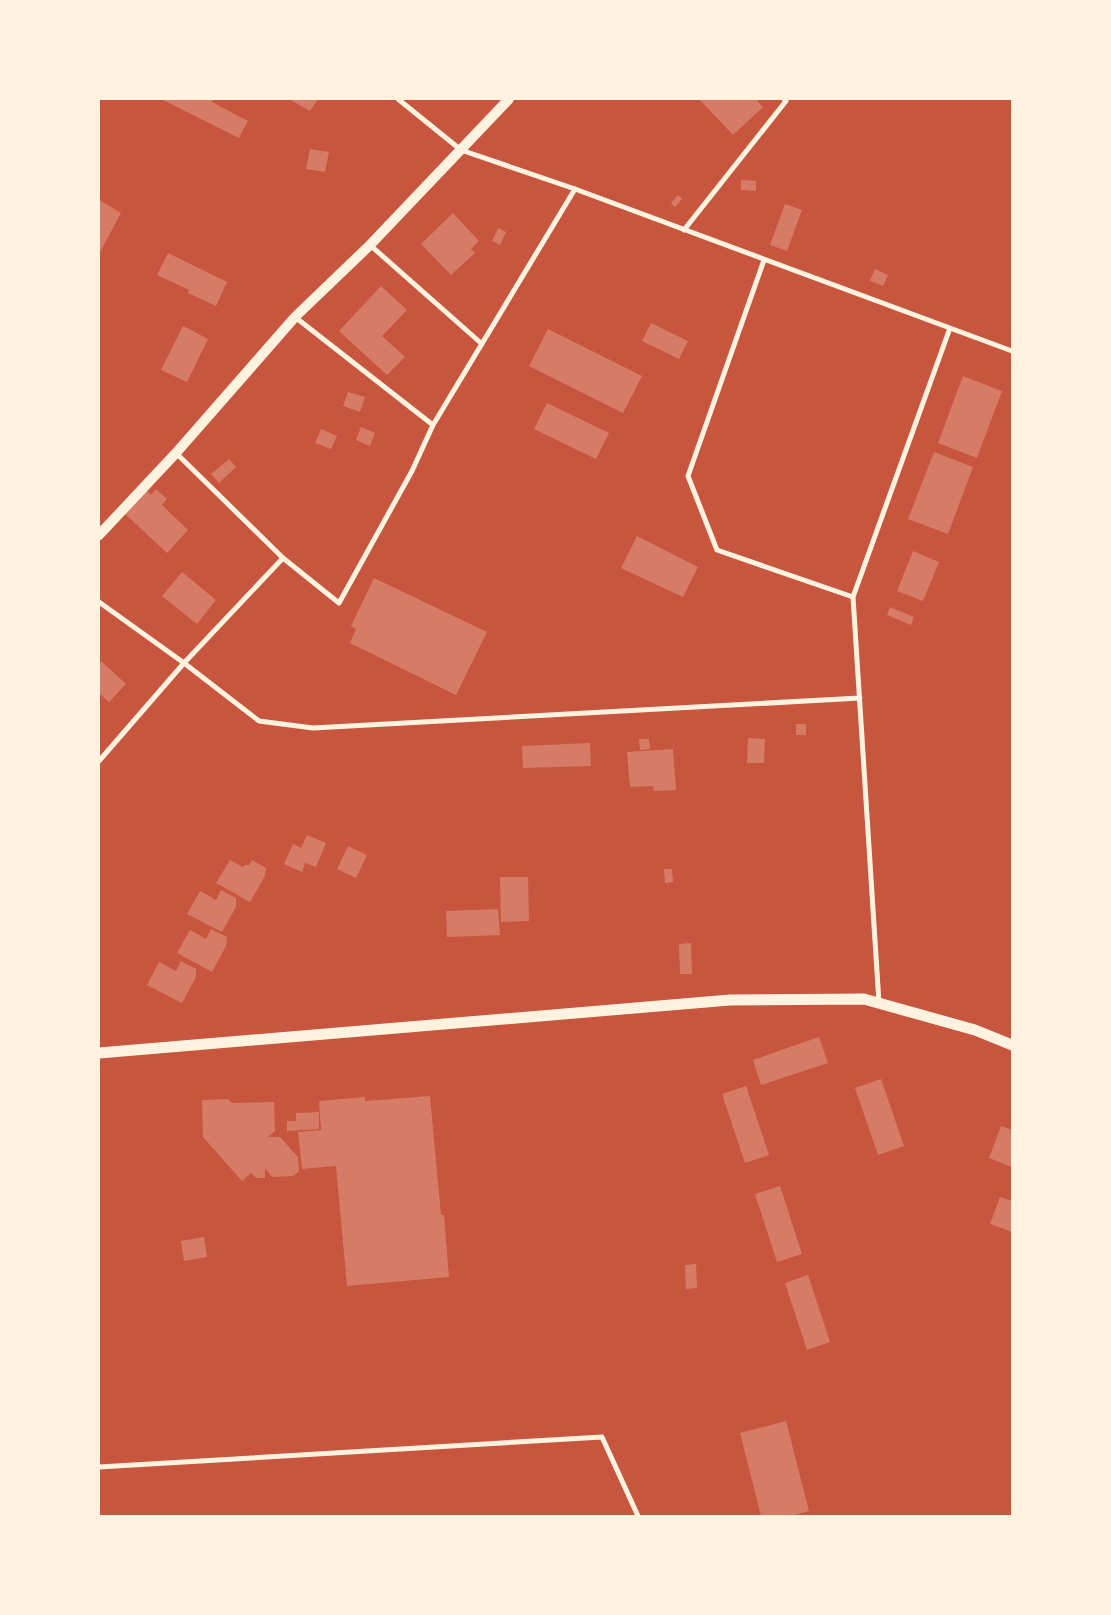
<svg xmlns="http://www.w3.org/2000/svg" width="1111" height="1615" viewBox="0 0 1111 1615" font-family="'Work Sans',sans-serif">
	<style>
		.building { fill: #d67c66 }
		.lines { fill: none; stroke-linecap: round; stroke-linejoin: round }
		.minor { stroke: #fff3e0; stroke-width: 5 }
		.secondary { stroke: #fff3e0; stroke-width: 10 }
		.primary { stroke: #fff3e0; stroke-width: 11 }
	</style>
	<rect width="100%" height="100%" fill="#c8553d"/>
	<path class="building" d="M161 99H213L212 102 248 121 239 138Z
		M289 99H318L310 111Z
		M699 99H760L757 101 763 107 733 135Z
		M310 149 329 152 325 172 306 169Z
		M741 180 756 181V191L741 190Z
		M678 195 682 199 675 207 671 203Z
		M99 200 121 213 99 254Z
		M785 204 802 210 787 251 770 245Z
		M453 213 479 241 471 249 475 253 451 275 421 244Z
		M498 228 506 232 500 245 492 241Z
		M168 253 227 282 216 306 188 293 189 290 157 275Z
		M875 269 888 275 883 286 870 281Z
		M381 286 407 310 382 336 405 357 387 375 339 331Z
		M651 323 688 341 679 359 642 341Z
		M183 326 208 339 187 382 161 370Z
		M548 329 642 376 623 413 529 366Z
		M963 376 1002 391 977 458 938 443Z
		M348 392 365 397 360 412 343 406Z
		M547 403 609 433 596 459 534 429Z
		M361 427 375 433 370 446 356 440Z
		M321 429 337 436 331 449 315 443Z
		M934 452 973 467 948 534 908 519Z
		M229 459 236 467 219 483 211 474Z
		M144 488 151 495 156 489 167 499 162 505 188 530 167 553 122 511Z
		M637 536 698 567 683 597 621 568Z
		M913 551 939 562 923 601 897 591Z
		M182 572 216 600 197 624 162 596Z
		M374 578 487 632 456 695 350 643 356 629 351 626Z
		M890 607 914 617 911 625 887 615Z
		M101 661 126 684 109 702 99 693V664Z
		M796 724H806V735H796Z
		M748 738 765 739 764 763H747Z
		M639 739H649L650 749 640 750Z
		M590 743 591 766 523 768 522 746Z
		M673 749 676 790 654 791 653 786 630 787 627 752Z
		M307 835 326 843 316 867 305 863 302 872 284 864 293 844 301 848Z
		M348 846 367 855 356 878 337 869Z
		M230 860 243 867 245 865H249L252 860 266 868 265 876 250 902 216 883Z
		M664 869H672L673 882 665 883Z
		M500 877H528L529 921 501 922Z
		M221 890 236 898V907L222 932 187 914 200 891 216 900Z
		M498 909 500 935 447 937 446 911Z
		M211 929 227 937 226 946 212 972 177 953 190 930 206 939Z
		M691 943 692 974H680L679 944Z
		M181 961 196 969V977L182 1003 147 985 159 962 176 971Z
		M819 1037 828 1063 761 1085 753 1060Z
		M881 1079 904 1146 878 1155 855 1088Z
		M746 1086 769 1155 745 1163 722 1094Z
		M430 1096 441 1215H444L449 1277 347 1286 336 1166 302 1169 298 1132 321 1130 319 1101 365 1097V1101Z
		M228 1099 232 1103 274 1102 275 1131 268 1137H280L298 1157 299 1171 293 1176 272 1177 265 1168V1178H256L251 1173 242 1181 203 1137 202 1100Z
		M319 1112V1129L287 1131V1121H296V1113Z
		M1001 1126 1012 1130V1167L989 1158Z
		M780 1186 802 1254 777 1262 755 1194Z
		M1000 1197 1012 1201V1232L990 1224Z
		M204 1237 207 1257 184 1261 181 1241Z
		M696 1264 697 1288 686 1289 685 1265Z
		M808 1275 830 1342 807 1350 785 1283Z
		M786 1421 809 1511 791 1516H761L740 1433Z"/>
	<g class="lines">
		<path class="minor" d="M398 99 461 150 575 189 1012 351
			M684 230 786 101 784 99
			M370 245 482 344
			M764 260 688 476 717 550 853 597
			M295 317 433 425
			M176 453 283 558 339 603 412 471 433 425 575 189
			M99 602 184 663 259 721 313 728 860 698
			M99 761 184 663 283 558
			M879 1003 853 597 950 328
			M99 1467 602 1437 638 1516"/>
		<path class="secondary" d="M99 535 176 453 295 317 370 245 509 99"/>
		<path class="primary" d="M99 1053 730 1000 864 999 975 1030 1012 1045"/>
	</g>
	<rect width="1111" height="1615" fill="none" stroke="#fff3e0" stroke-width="200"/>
</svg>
